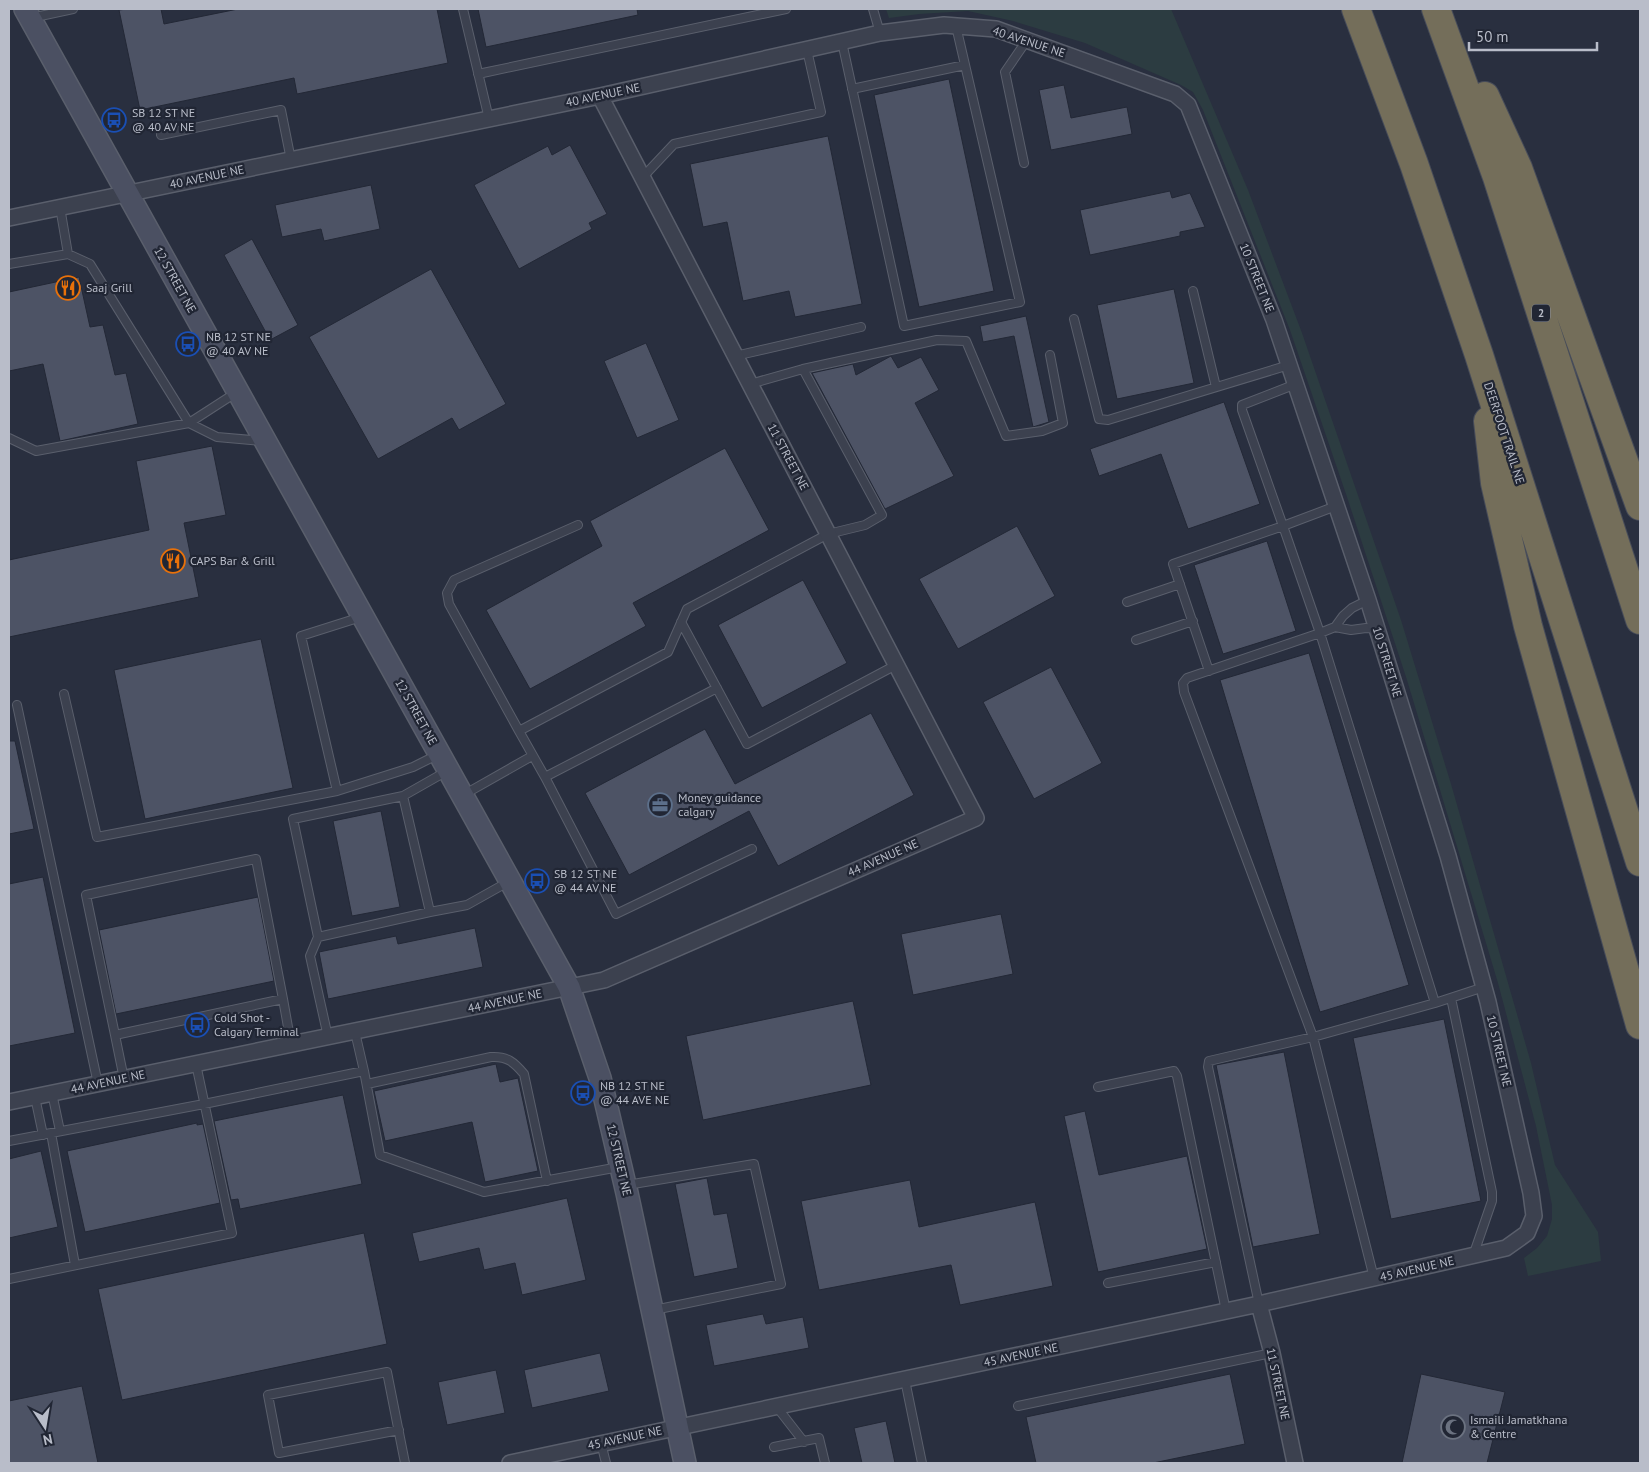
<svg xmlns="http://www.w3.org/2000/svg" width="1649" height="1472" viewBox="0 0 1649 1472" font-family="'PT Sans',sans-serif">
	<style>
		.green { fill: #2c3c41 }
		.building { fill: #4d5365; stroke: #232836 }
		.lines { fill: none; stroke-linecap: round; stroke-linejoin: round }
		.lane-casing { stroke: #5a5f6c; stroke-width: 10 }
		.street-casing { stroke: #5a5f6c; stroke-width: 18 }
		.secondary-casing { stroke: #5a5f6c; stroke-width: 24 }
		.highway-casing { stroke: #474c59; stroke-width: 30 }
		.lane { stroke: #3c414f; stroke-width: 8 }
		.street { stroke: #3c414f; stroke-width: 15 }
		.secondary { stroke: #4b5062; stroke-width: 21 }
		.highway { stroke: #746e5a; stroke-width: 28 }
		.labels { text-anchor: middle; stroke-width: 4.5; stroke-linejoin: round; paint-order: stroke }
		.shield { fill: #212634; stroke: #8b909c; stroke-width: 1 }
		.shield-label { font-size: 11px; font-weight: bold; fill: #b9bdc9 }
		.street-label { font-size: 12px; fill: #b9bdc9; stroke: #212634 }
		.poi-label { font-size: 12px; fill: #b9bdc9; stroke: #212634; text-anchor: start }
	</style>
	<rect width="100%" height="100%" fill="#292f3f"/>
	<path class="green" d="M886 9H1171L1248 190 1302 333 1401 620 1451 784 1531 1063 1555 1165 1598 1232 1601 1261 1528 1276 1524 1258 1537 1248 1547 1236 1552 1219V1205L1536 1126 1498 983 1407 680 1347 497 1290 330 1203 110 1193 92 1181 85 1085 43 1013 21 968 11 919 14 889 18Z"/>
	<path class="building" d="M127 9H161L164 24 238 9H437L448 63 297 94 294 78 140 110 119 10Z
		M478 9H637L638 15 486 47Z
		M949 79 994 291 919 307 874 95Z
		M1064 85 1071 118 1127 107 1132 134 1051 150 1039 90Z
		M828 136 862 304 795 317 789 291 743 301 727 222 703 227 690 164Z
		M570 145 607 214 589 223 592 229 519 269 474 185 548 146 552 155Z
		M371 185 380 229 324 241 321 229 282 237 275 205Z
		M1170 191 1172 198 1190 193 1205 227 1180 232V236L1090 255 1080 210Z
		M252 239 298 325 270 340 224 255Z
		M431 269 506 404 459 430 452 418 378 459 309 337Z
		M79 277 90 327 103 325 115 375 126 373 138 424 60 441 43 364 9 371V292Z
		M1174 289 1194 383 1117 399 1097 305Z
		M1026 316 1049 422 1033 427 1014 336 983 342 980 326Z
		M646 343 679 420 637 438 604 361Z
		M891 356 898 368 921 357 939 390 915 403 954 476 885 509 812 373 853 364 856 375Z
		M1224 402 1260 504 1188 529 1161 454 1099 476 1090 449Z
		M212 446 226 515 184 523 199 597 9 637V560L149 530 136 461Z
		M725 448 769 530 633 603 646 626 530 689 486 610 602 546 590 521Z
		M1017 526 1055 596 958 649 919 579Z
		M1267 541 1296 631 1223 654 1194 565Z
		M803 580 847 663 762 708 718 625Z
		M261 639 293 788 145 819 114 670Z
		M1309 653 1409 985 1320 1012 1220 680Z
		M1051 667 1102 763 1034 799 983 702Z
		M871 713 914 795 778 866 749 811 629 875 585 793 705 729 735 784Z
		M9 741H15L34 829 9 834Z
		M381 811 400 907 352 916 333 821Z
		M43 877 75 1033 9 1046V884Z
		M258 897 274 981 116 1014 99 930Z
		M1001 914 1013 974 913 995 901 934Z
		M475 928 483 967 328 999 319 952 396 936 398 944Z
		M853 1001 871 1085 703 1120 686 1036Z
		M1444 1019 1481 1201 1391 1219 1353 1038Z
		M1284 1052 1320 1234 1253 1247 1216 1065Z
		M496 1064 500 1082 518 1078 538 1171 485 1182 472 1122 385 1141 374 1091Z
		M343 1095 362 1184 240 1209 238 1199 231 1200 214 1121Z
		M1085 1111 1099 1175 1187 1156 1207 1249 1098 1272 1064 1116Z
		M197 1123V1125L203 1124 220 1203 85 1232 67 1151Z
		M41 1151 58 1227 9 1238V1159Z
		M707 1178 714 1215 727 1213 738 1268 694 1277 675 1184Z
		M910 1180 919 1227 1035 1202 1053 1286 960 1305 951 1265 819 1290 801 1201Z
		M567 1198 586 1280 522 1295 515 1263 484 1270 479 1248 419 1262 412 1233Z
		M364 1233 387 1344 122 1400 98 1289Z
		M763 1314 766 1324 803 1317 809 1348 714 1366 706 1325Z
		M600 1353 609 1391 532 1408 524 1370Z
		M496 1370 505 1413 447 1425 438 1382Z
		M1230 1374 1245 1444 1153 1463H1036L1026 1417Z
		M1421 1374 1505 1392 1487 1463H1402Z
		M82 1386 98 1463H9V1401Z
		M886 1421 895 1463H862L854 1428Z"/>
	<g class="lines">
		<g class="lane-casing">
			<path id="lane" d="M463 9 489 119
				M873 9 880 33
				M31 18 73 9
				M842 42 904 326 1020 302 956 26
				M478 74 786 9
				M852 89 965 65
				M161 135 281 110 291 160
				M1024 163 1005 72 1027 40
				M642 178 674 144 821 112 807 50
				M68 254 90 264 189 423 237 392
				M9 264 68 254 60 207
				M1193 291 1216 387
				M1074 319 1099 419 1108 420 1289 365
				M735 356 861 327
				M803 369 937 340 966 341 1006 436 1042 431 1063 423 1050 355
				M750 384 803 369 882 515 865 525 828 534 687 609 668 652 519 731 545 777 616 914 752 849
				M9 438 36 451 189 423 217 437 263 441
				M1336 506 1283 526 1320 633 1335 627 1343 616 1352 608 1368 600
				M1127 602 1180 584
				M361 617 301 636 337 791 413 767 437 755
				M681 622 747 744 896 665
				M1335 627 1351 630 1366 628 1377 629
				M1136 640 1193 621
				M1209 671 1173 564 1283 526 1242 410V405L1296 384
				M64 694 97 837 337 791
				M17 705 98 1084
				M519 731 449 604 447 593 454 580 578 525
				M447 771 403 796 430 912 467 905 508 882
				M545 777 717 688
				M465 794 532 756
				M403 796 293 819 318 937 430 912
				M318 937 310 956 328 1037
				M1451 998 1492 1192V1201L1473 1256
				M1435 1003 1484 987
				M115 1035 86 895 256 859 283 999
				M364 1071 380 1155 484 1192 619 1167
				M124 1079 115 1035 283 999 291 1044
				M367 1084 491 1057C507 1056 514 1062 524 1074L547 1181
				M1098 1087 1174 1071 1177 1076 1226 1311
				M52 1093 60 1131
				M35 1097 43 1135
				M51 1133 75 1265
				M9 1141 204 1104 364 1071 355 1032
				M627 1185 754 1164 781 1284 654 1310
				M9 1279 232 1233 196 1064
				M1108 1283 1216 1262
				M1259 1304 1208 1067 1209 1061 1313 1037 1435 1003 1320 633 1187 678 1183 683 1184 692 1313 1037 1374 1278
				M905 1380 922 1463
				M776 1406 804 1442
				M1018 1406 1272 1353
				M399 1430 279 1453 268 1395 387 1372 405 1463
				M601 1443 606 1463
				M774 1447 819 1438 825 1463"/>
		</g>
		<g class="street-casing">
			<path id="street" d="M9 218 600 96 880 33 944 25 996 29 1175 94 1188 105 1274 320 1368 600 1448 856 1488 1002 1531 1193 1534 1216 1527 1233 1506 1248 1259 1304 510 1463
				M9 1102 604 980 976 818 600 96
				M1259 1304 1272 1353 1295 1463"/>
		</g>
		<g class="secondary-casing">
			<path id="secondary" d="M25 9 569 987 600 1078 627 1193 685 1463"/>
		</g>
		<g class="highway-casing">
			<path id="highway" d="M1356 9 1414 164 1479 355 1640 862
				M1436 9 1497 177 1640 620
				M1485 96 1518 168 1640 506
				M1488 421 1495 483 1528 626 1640 1025"/>
		</g>
		<use href="#lane" class="lane"/>
		<use href="#street" class="street"/>
		<use href="#secondary" class="secondary"/>
		<use href="#highway" class="highway"/>
	</g>
	<defs>
		<g id="bus-ring" transform="scale(1.25)"><circle r="9.5" fill="#212634" stroke="#1a4fb4" stroke-width="1.5"/><path d="M-5-6H5V4H4V6H2V4H-2V6H-4V4H-5ZM-3.5-4V0h7V-4ZM-3.5 1.2v1.5H-2V1.2ZM2 1.2v1.5H3.5V1.2Z" fill="#1a4fb4"/></g>
		<g id="restaurant-ring" transform="scale(1.25)"><circle r="9.5" fill="#212634" stroke="#e8710a" stroke-width="1.5"/><path d="M-5-6h1v4h1v-4h1v4h1v-4h1v5L-1.5 .5V6h-2V.5L-5-1ZM5-6V6H3V1.5H1.5Q1.5-4 5-6Z" fill="#e8710a"/></g>
		<g id="office-ring" transform="scale(1.25)"><circle r="9.5" fill="#212634" stroke="#5c6f8a" stroke-width="1.5"/><path d="M-6-3h4V-5.5h4V-3h4V5H-6ZM-1-4.5V-3h2v-1.5ZM-6 0V1H6V0Z" fill="#5c6f8a"/></g>
		<g id="mosque-ring" transform="scale(1.25)"><circle r="9.5" fill="#212634" stroke="#6b7280" stroke-width="1.5"/><path d="M3.5-4.9A6 6 0 1 0 3.5 4.9A5 5 0 1 1 3.5-4.9Z" fill="#6b7280"/></g>
	</defs>
	<g fill-rule="evenodd">
		<use href="#bus-ring" x="114" y="120"/>
		<use href="#restaurant-ring" x="68" y="288"/>
		<use href="#bus-ring" x="188" y="344"/>
		<use href="#restaurant-ring" x="173" y="561"/>
		<use href="#office-ring" x="660" y="805"/>
		<use href="#bus-ring" x="537" y="881"/>
		<use href="#bus-ring" x="197" y="1025"/>
		<use href="#bus-ring" x="583" y="1093"/>
		<use href="#mosque-ring" x="1453" y="1427"/>
	</g>
	<g class="labels">
		<rect class="shield" x="1532" y="304.5" width="18" height="17" rx="4"/>
		<g class="shield-label">
			<text x="1541" y="317">2</text>
		</g>
		<g class="street-label">
			<text transform="translate(1029 42) rotate(18)" y="4">40 AVENUE NE</text>
			<text transform="translate(603 95) rotate(-12)" y="4">40 AVENUE NE</text>
			<text transform="translate(207 177) rotate(-12)" y="4">40 AVENUE NE</text>
			<text transform="translate(1257 278) rotate(68)" y="4">10 STREET NE</text>
			<text transform="translate(175 280) rotate(61)" y="4">12 STREET NE</text>
			<text transform="translate(1504 433) rotate(72)" y="4">DEERFOOT TRAIL NE</text>
			<text transform="translate(788 457) rotate(62)" y="4">11 STREET NE</text>
			<text transform="translate(1387 662) rotate(73)" y="4">10 STREET NE</text>
			<text transform="translate(416 712) rotate(61)" y="4">12 STREET NE</text>
			<text transform="translate(883 858) rotate(-24)" y="4">44 AVENUE NE</text>
			<text transform="translate(505 1001) rotate(-12)" y="4">44 AVENUE NE</text>
			<text transform="translate(1499 1051) rotate(77)" y="4">10 STREET NE</text>
			<text transform="translate(108 1082) rotate(-12)" y="4">44 AVENUE NE</text>
			<text transform="translate(619 1160) rotate(77)" y="4">12 STREET NE</text>
			<text transform="translate(1417 1269) rotate(-13)" y="4">45 AVENUE NE</text>
			<text transform="translate(1021 1355) rotate(-12)" y="4">45 AVENUE NE</text>
			<text transform="translate(1278 1384) rotate(78)" y="4">11 STREET NE</text>
			<text transform="translate(625 1438) rotate(-12)" y="4">45 AVENUE NE</text>
		</g>
		<g class="poi-label">
			<text x="132" y="117">SB 12 ST NE<tspan x="132" dy="14">@ 40 AV NE</tspan></text>
			<text x="86" y="292">Saaj Grill</text>
			<text x="206" y="341">NB 12 ST NE<tspan x="206" dy="14">@ 40 AV NE</tspan></text>
			<text x="190" y="565">CAPS Bar &amp; Grill</text>
			<text x="678" y="802">Money guidance<tspan x="678" dy="14">calgary</tspan></text>
			<text x="554" y="878">SB 12 ST NE<tspan x="554" dy="14">@ 44 AV NE</tspan></text>
			<text x="214" y="1022">Cold Shot -<tspan x="214" dy="14">Calgary Terminal</tspan></text>
			<text x="600" y="1090">NB 12 ST NE<tspan x="600" dy="14">@ 44 AVE NE</tspan></text>
			<text x="1470" y="1424">Ismaili Jamatkhana<tspan x="1470" dy="14">&amp; Centre</tspan></text>
		</g>
	</g>
	<rect width="1649" height="1472" fill="none" stroke="#b9bdc9" stroke-width="20"/>
	<g transform="translate(45 1427) rotate(168)" stroke="#212634" stroke-width="4" paint-order="stroke">
	<path d="M0-4L9 19L0 12L-9 19Z" fill="#b9bdc9"/>
	<text y="-8" font-size="14" font-weight="bold" text-anchor="middle" fill="#b9bdc9">N</text>
	</g>
	<path d="M1469 42v8h128v-8" fill="none" stroke="#b9bdc9" stroke-width="2.5"/>
	<text x="1476" y="42" font-size="15" fill="#b9bdc9" stroke="#212634" stroke-width="4" paint-order="stroke">50 m</text>
</svg>
